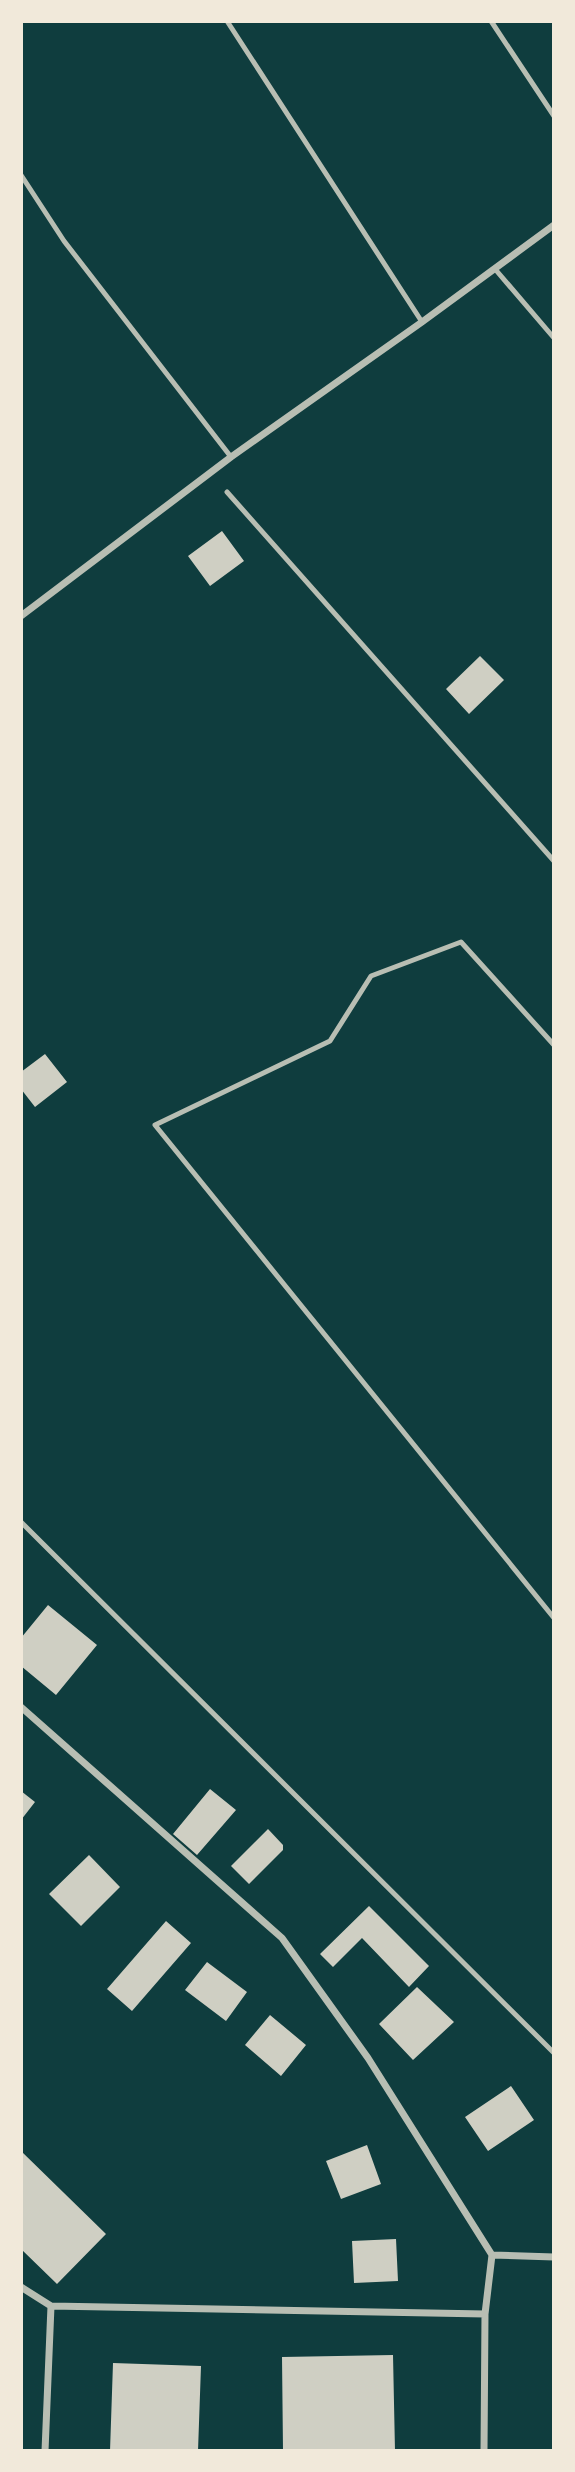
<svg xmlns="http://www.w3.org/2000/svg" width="575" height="2472" viewBox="0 0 575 2472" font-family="'Work Sans',sans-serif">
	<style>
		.building { fill: #cfcfc3 }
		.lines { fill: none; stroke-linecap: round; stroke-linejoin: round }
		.service { stroke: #b8beb3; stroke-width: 5 }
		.minor { stroke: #b8beb3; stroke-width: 7 }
	</style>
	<rect width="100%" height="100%" fill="#0f3d3e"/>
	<path class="building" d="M222 531 244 561 210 586 188 556Z
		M480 656 504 680 469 714 446 689Z
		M45 1054 67 1082 35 1107 21 1089V1072Z
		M48 1605 97 1645 56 1695 21 1666V1638Z
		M210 1789 236 1810 197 1855 173 1834Z
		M21 1791 35 1802 21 1820Z
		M268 1829 283 1845V1850L249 1884 231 1866Z
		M89 1855 120 1887 81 1926 49 1894Z
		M369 1906 429 1966 409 1987 362 1938 333 1967 320 1954Z
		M166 1921 191 1943 132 2011 107 1989Z
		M207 1962 247 1992 226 2021 185 1990Z
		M417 1987 454 2022 413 2060 379 2024Z
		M270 2015 306 2045 281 2076 245 2045Z
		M511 2086 534 2120 488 2151 465 2117Z
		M367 2145 381 2184 341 2199 326 2161Z
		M21 2151 106 2234 57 2284 21 2249Z
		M396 2239 398 2281 354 2283 352 2241Z
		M393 2355 395 2451H283L282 2357Z
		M113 2363 201 2366 198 2451H110Z"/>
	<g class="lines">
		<path class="service" d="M227 21 422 322
			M491 21 554 116
			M21 175 64 241 231 457
			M495 269 554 338
			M227 492 554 861
			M554 1045 461 942 371 976 330 1041 155 1125 554 1618
			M21 1522 554 2053"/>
		<path class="minor" d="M21 616 231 457 422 322 554 225
			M21 1707 282 1938 368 2058 492 2255
			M492 2255 554 2257
			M21 2287 51 2306 485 2314
			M45 2451 51 2306
			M484 2451 485 2314 492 2255"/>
	</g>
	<rect width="575" height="2472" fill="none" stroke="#f1e9da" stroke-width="46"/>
</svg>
